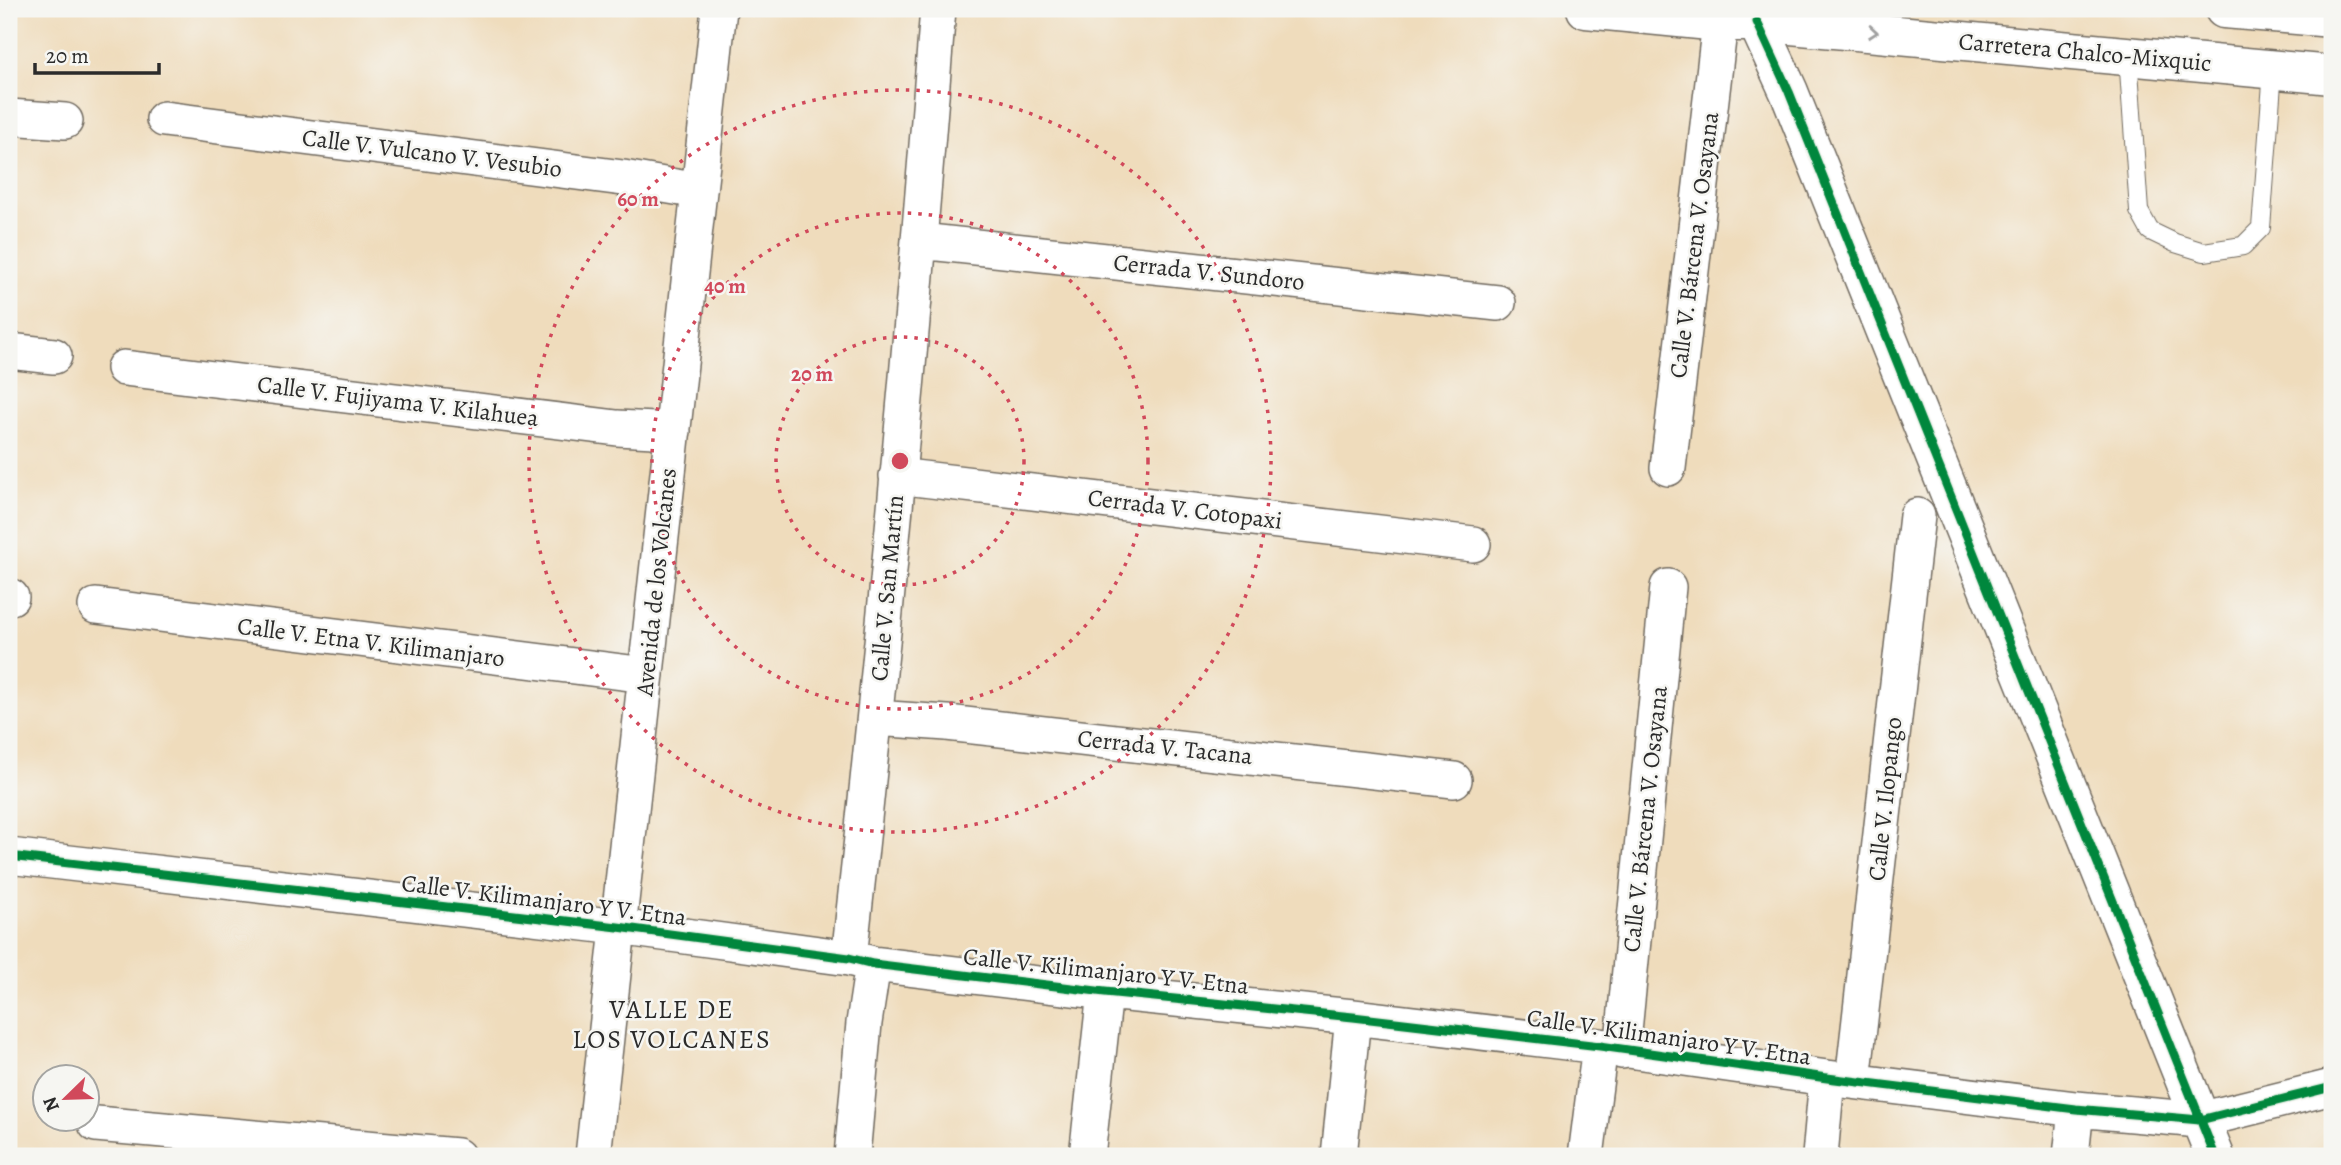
<svg xmlns="http://www.w3.org/2000/svg" width="2341" height="1165" viewBox="0 0 2341 1165" font-family="Alegreya,serif">
	<style>
		.lines { fill: none; stroke-linecap: round; stroke-linejoin: round }
		.lane-casing { stroke: #70695e; stroke-width: 20 }
		.street-casing { stroke: #70695e; stroke-width: 38 }
		.secondary-casing { stroke: #70695e; stroke-width: 41 }
		.lane { stroke: #fff; stroke-width: 18 }
		.street { stroke: #fff; stroke-width: 35 }
		.secondary { stroke: #fff; stroke-width: 38 }
		.cycleway-casing { stroke: #f6f6f2; stroke-width: 13 }
		.cycleway { stroke: #00873e; stroke-width: 9 }
		.oneway { stroke: #a0a0a0 }
		.ring { fill: none; stroke: #d1495b; stroke-width: 3.5; stroke-dasharray: 3.5 7 }
		.labels { text-anchor: middle; stroke-width: 5; stroke-linejoin: round; paint-order: stroke }
		.street-label { font-size: 24px; fill: #2b2b2b; stroke: #f6f6f2 }
		.neighbourhood-label { font-size: 26px; letter-spacing: 2px; fill: #2b2b2b; stroke: #f6f6f2 }
		.centre { fill: #d1495b; stroke: #f6f6f2; stroke-width: 3.5 }
		.ring-label { font-size: 21px; text-anchor: middle; font-weight: bold; fill: #d1495b; stroke: #f6f6f2; stroke-width: 5; stroke-linejoin: round; paint-order: stroke }
	</style>
	<rect width="100%" height="100%" fill="#f6f6f2"/>
	<filter id="ink" filterUnits="userSpaceOnUse"><feTurbulence type="fractalNoise" baseFrequency=".0143" numOctaves="2"/><feDisplacementMap in="SourceGraphic" scale="14" xChannelSelector="R" yChannelSelector="G"/><feConvolveMatrix kernelMatrix="1 2 1 2 8 2 1 2 1" color-interpolation-filters="sRGB"/></filter>
	<filter id="wash" filterUnits="userSpaceOnUse"><feTurbulence type="fractalNoise" baseFrequency=".00686" numOctaves="4" result="noise"/><feDisplacementMap in="SourceGraphic" scale="28" xChannelSelector="R" yChannelSelector="G"/><feGaussianBlur stdDeviation="1.57" result="paint"/><feColorMatrix in="noise" values="0 0 0 0 0 0 0 0 0 0 0 0 0 0 0 0 0 1.4 0 .05"/><feComposite in="paint" operator="in"/></filter>
	<g filter="url(#wash)">
		<rect width="100%" height="100%" fill="#efdcbc"/>
	</g>
	<g filter="url(#ink)">
		<g class="lines">
			<g class="lane-casing">
				<path id="lane" d="M2128 56 2139 211 2150 231 2175 243 2204 252 2243 246 2261 228 2273 70"/>
			</g>
			<g class="street-casing">
				<path id="street" d="M9 117 65 121
					M164 119 623 178 699 191
					M920 241 1498 303
					M9 351 54 356
					M124 368 617 428 673 431
					M1668 468 1720 22
					M897 476 1473 544
					M9 597H11
					M96 606 646 675
					M875 718 947 723 1454 780
					M9 856 618 927 849 958 873 964 1105 992 1353 1017 1600 1046 1827 1078 2076 1109 2200 1120 2332 1087
					M849 958C884 642 913 326 938 9
					M1622 1051 1668 587
					M1853 1081 1917 516
					M96 1124 457 1156
					M593 1156 719 9
					M852 1156 864 1023 873 964
					M1087 1156 1105 992
					M1339 1156 1353 1017
					M1586 1156 1600 1046
					M1820 1156 1827 1078
					M2071 1156 2076 1109"/>
			</g>
			<g class="secondary-casing">
				<path id="secondary" d="M1586 9 1720 22H1757L2332 75
					M2224 9 2332 18
					M1757 22 1789 92 2215 1156"/>
			</g>
			<use href="#lane" class="lane"/>
			<use href="#street" class="street"/>
			<use href="#secondary" class="secondary"/>
			<g class="cycleway-casing">
				<path id="cycleway" d="M1757 22 1789 92 2215 1156
					M9 856 618 927 849 958 873 964 1105 992 1353 1017 1600 1046 1827 1078 2076 1109 2200 1120 2332 1087"/>
			</g>
			<use href="#cycleway" class="cycleway"/>
		</g>
		<defs><path id="oneway-chevron" d="M-2-3.5L2.5 0L-2 3.5" fill="none" stroke-width="1.6" stroke-linecap="round" stroke-linejoin="round" transform="scale(1.75)"/></defs>
		<use class="oneway" href="#oneway-chevron" transform="translate(1873 32) rotate(5)"/>
	</g>
	<g class="ring">
		<circle cx="900" cy="461" r="124"/>
		<circle cx="900" cy="461" r="248"/>
		<circle cx="900" cy="461" r="371"/>
	</g>
	<g class="labels">
		<g class="street-label">
			<text transform="translate(2085 52) rotate(5)" y="8">Carretera Chalco-Mixquic</text>
			<text transform="translate(432 153) rotate(7)" y="8">Calle V. Vulcano V. Vesubio</text>
			<text transform="translate(1694 245) rotate(-83)" y="8">Calle V. Bárcena V. Osayana</text>
			<text transform="translate(1209 272) rotate(6)" y="8">Cerrada V. Sundoro</text>
			<text transform="translate(398 401) rotate(7)" y="8">Calle V. Fujiyama V. Kilahuea</text>
			<text transform="translate(1185 509) rotate(7)" y="8">Cerrada V. Cotopaxi</text>
			<text transform="translate(656 582) rotate(-84)" y="8">Avenida de los Volcanes</text>
			<text transform="translate(887 588) rotate(-85)" y="8">Calle V. San Martín</text>
			<text transform="translate(371 642) rotate(7)" y="8">Calle V. Etna V. Kilimanjaro</text>
			<text transform="translate(1165 747) rotate(6)" y="8">Cerrada V. Tacana</text>
			<text transform="translate(1885 799) rotate(-84)" y="8">Calle V. Ilopango</text>
			<text transform="translate(1645 819) rotate(-84)" y="8">Calle V. Bárcena V. Osayana</text>
			<text transform="translate(544 900) rotate(7)" y="8">Calle V. Kilimanjaro Y V. Etna</text>
			<text transform="translate(1106 971) rotate(6)" y="8">Calle V. Kilimanjaro Y V. Etna</text>
			<text transform="translate(1669 1037) rotate(8)" y="8">Calle V. Kilimanjaro Y V. Etna</text>
		</g>
		<g class="neighbourhood-label">
			<text x="672" y="1018">VALLE DE<tspan x="672" dy="30">LOS VOLCANES</tspan></text>
		</g>
	</g>
	<circle cx="900" cy="461" r="10" class="centre"/>
	<g class="ring-label">
		<text x="638" y="206">60 m</text>
		<text x="725" y="293">40 m</text>
		<text x="812" y="381">20 m</text>
	</g>
	<rect width="2341" height="1165" fill="none" stroke="#f6f6f2" stroke-width="35"/>
	<g transform="translate(66 1098) rotate(247)"><circle r="33" fill="#f6f6f2" stroke="#a5a5a2" stroke-width="2"/>
	<path d="M0-5L12 26L0 18L-12 26Z" fill="#d1495b"/>
	<text y="-10" font-size="19" font-weight="bold" text-anchor="middle" fill="#2b2b2b">N</text>
	</g>
	<path d="M35 63v10h124v-10" fill="none" stroke="#2b2b2b" stroke-width="3.5"/>
	<text x="46" y="63" font-size="21" fill="#2b2b2b" stroke="#f6f6f2" stroke-width="5" paint-order="stroke">20 m</text>
</svg>
